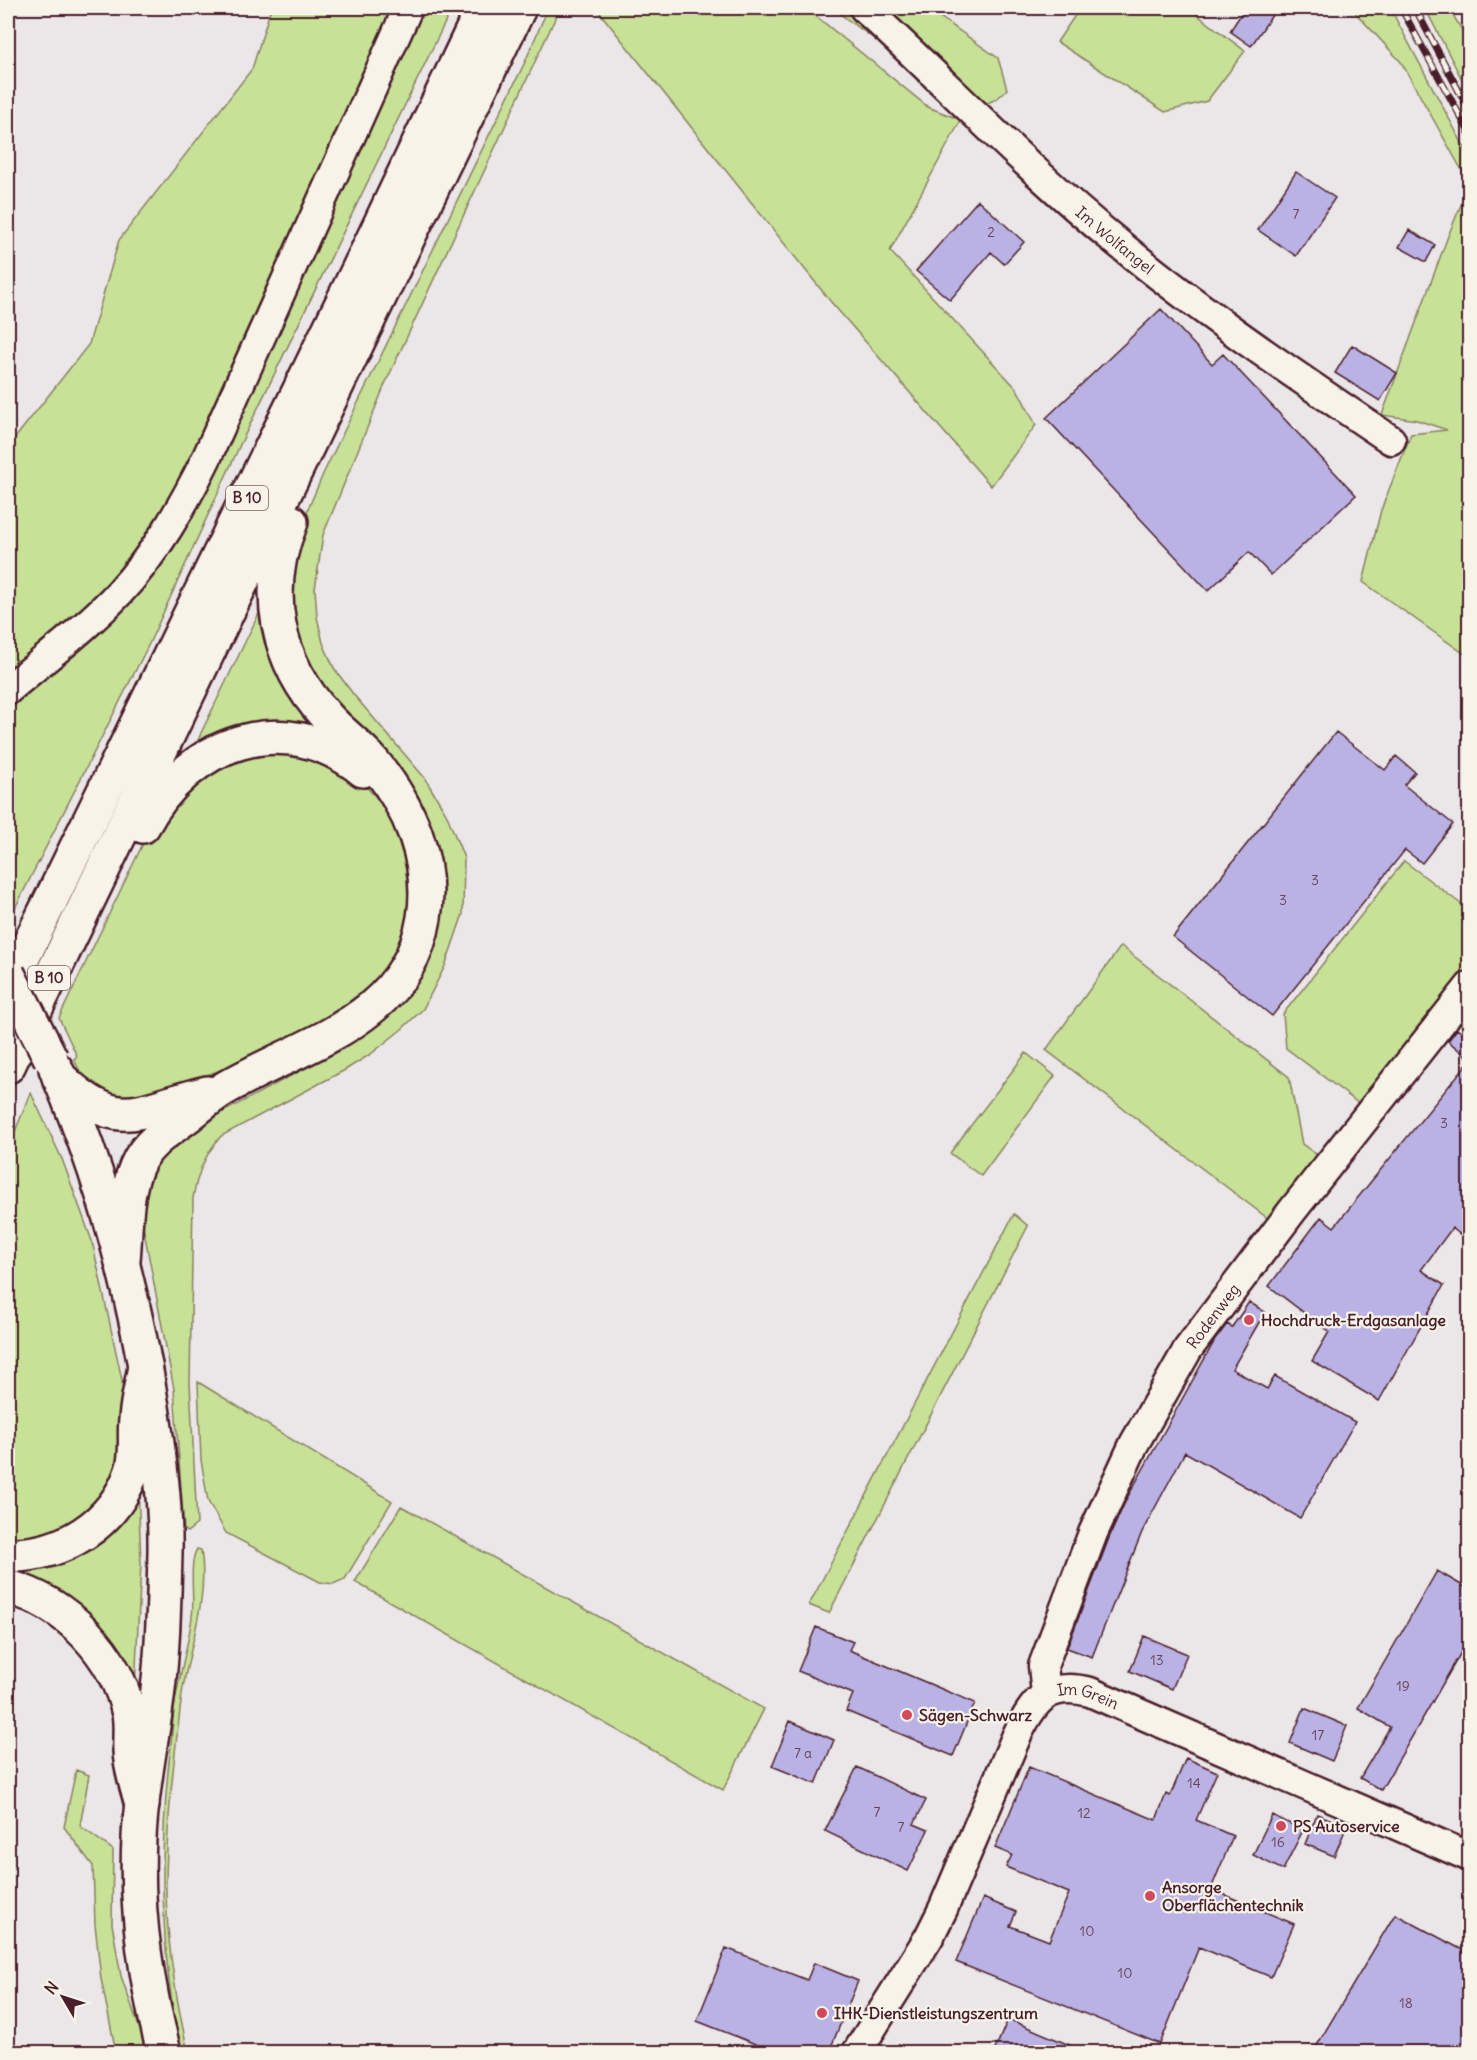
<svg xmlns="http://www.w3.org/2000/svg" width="1477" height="2060" viewBox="0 0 1477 2060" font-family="Delius,sans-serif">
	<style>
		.green { fill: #c7e197; stroke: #888061; stroke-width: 1.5 }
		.building { fill: #bab2e4; stroke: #4a1f2b; stroke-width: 1.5 }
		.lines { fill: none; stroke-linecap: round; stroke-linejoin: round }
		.minor-casing { stroke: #4a1f2b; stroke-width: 33 }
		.major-casing { stroke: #4a1f2b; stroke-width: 38 }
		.highway-casing { stroke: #4a1f2b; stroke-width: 38 }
		.minor { stroke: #f7f3e8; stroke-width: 28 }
		.major { stroke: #f7f3e8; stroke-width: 33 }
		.highway { stroke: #f7f3e8; stroke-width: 33 }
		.rail-casing { stroke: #4a1f2b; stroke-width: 7 }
		.rail { stroke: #f7f3e8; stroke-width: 4.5; stroke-dasharray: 14; stroke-linecap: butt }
		.major-bridge-casing { stroke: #4a1f2b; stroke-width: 38; stroke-linecap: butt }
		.major-bridge { stroke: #f7f3e8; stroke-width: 33 }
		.poi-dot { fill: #d1495b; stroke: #f7f3e8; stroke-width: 2 }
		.labels { text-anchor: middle; stroke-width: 4.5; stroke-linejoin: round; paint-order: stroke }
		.number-label { font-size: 14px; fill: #664459 }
		.shield { fill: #f7f3e8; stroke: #7e5f64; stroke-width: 1.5 }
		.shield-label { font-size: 15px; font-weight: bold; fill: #4a1f2b }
		.street-label { font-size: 16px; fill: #4a1f2b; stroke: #f7f3e8 }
		.poi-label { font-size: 16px; font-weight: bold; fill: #4a1f2b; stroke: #f7f3e8; text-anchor: start }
	</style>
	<rect width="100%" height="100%" fill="#ebe6e7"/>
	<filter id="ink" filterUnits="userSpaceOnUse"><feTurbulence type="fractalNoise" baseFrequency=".0167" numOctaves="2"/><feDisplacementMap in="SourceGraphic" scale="12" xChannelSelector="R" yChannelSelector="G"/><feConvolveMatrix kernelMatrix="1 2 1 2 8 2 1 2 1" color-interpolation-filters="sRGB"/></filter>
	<g filter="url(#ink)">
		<path class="green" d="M271 8H399L198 454 146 545 78 620 8 667V447L89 344 119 240 252 69Z
			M425 8H452L240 445 149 644 8 922V711L97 634 153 570 207 487Z
			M548 8H560L386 382 323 535 315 589 317 617 323 643 334 668 353 694 424 777 446 813 464 858 463 914 445 966 423 1009 402 1029 371 1054 345 1070 221 1136C204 1156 198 1172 193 1198L190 1383 197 1524 187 1532 184 1530 174 1389 143 1226 142 1196 155 1160 180 1135 330 1055 367 1032 387 1015 425 967 437 935 444 895 441 860 426 818 328 703 291 634 293 544 324 472 525 62Z
			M596 8H806L928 107 961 120 890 251 1017 389 1036 425 991 486 831 302Z
			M832 8H927L998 58 1007 89C996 103 985 102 971 110Z
			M1080 8H1188L1245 51 1207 101 1165 112 1057 42Z
			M1351 8H1390L1469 156V183L1401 62Z
			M1425 8H1449L1469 42V93Z
			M1469 186V657L1363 582 1381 510 1411 434 1447 430 1417 420 1382 415 1448 236Z
			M265 601 325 729 200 745 197 743 201 733Z
			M303 751 356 776 391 813 405 840 413 896 403 942 377 984 333 1018 235 1065 130 1102 115 1103 83 1078 74 1059 77 1056 59 1018 150 829 166 804 235 754Z
			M1404 861 1469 910 1468 972 1362 1106 1286 1048 1283 1014Z
			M1121 946 1289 1077 1302 1144 1320 1157 1270 1220 1046 1050Z
			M1026 1053 1055 1076 981 1176 950 1153Z
			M31 1093 62 1159 92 1241 122 1380 128 1446 114 1491 78 1528 8 1547V1148Z
			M1014 1214 1028 1226 829 1613 809 1605Z
			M198 1382 392 1501 345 1579 333 1584 320 1582 226 1533 208 1501 201 1460Z
			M138 1487 141 1563 135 1687 8 1578V1566Z
			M401 1506 764 1709 723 1790 355 1582Z
			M197 1549 201 1550C209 1599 189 1647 182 1694 174 1758 166 1826 166 1890 167 1945 176 1999 188 2052H181C160 1956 159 1859 169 1761 172 1742 172 1721 175 1702 180 1673 188 1645 192 1617 195 1598 188 1563 197 1549Z
			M76 1770 89 1775 80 1826 113 1850 112 1924 121 1976 148 2052H116L101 1979 95 1924 93 1866 64 1827Z"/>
		<path class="building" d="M1245 8H1277L1251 46 1230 31Z
			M1296 172 1335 198 1296 256 1258 230Z
			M978 200 1024 242 1004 264 991 252 950 300 916 271Z
			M1409 230 1435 245 1426 262 1399 247Z
			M1161 309 1212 364 1223 354 1356 495 1271 575 1249 552 1208 591 1046 418Z
			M1352 345 1397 373 1380 401 1335 373Z
			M1336 732 1385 770 1396 756 1415 772 1404 785 1453 824 1422 863 1405 850 1272 1016 1173 937Z
			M1457 1029 1470 1039V1059L1448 1041Z
			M1470 1060V1242L1452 1228 1421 1270 1444 1285 1379 1401 1312 1361 1329 1332 1269 1286 1321 1217 1334 1227Z
			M1249 1302 1265 1312 1232 1369 1267 1389 1275 1376 1355 1422 1300 1518 1185 1452 1142 1532 1092 1657 1067 1648 1109 1538 1126 1500 1215 1340 1227 1324 1232 1327Z
			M1437 1571 1470 1590V1637L1381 1790 1360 1778 1390 1727 1358 1708Z
			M816 1627 853 1642 849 1650 975 1703 953 1756 846 1711 853 1694 798 1671Z
			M1144 1636 1187 1654 1172 1689 1130 1671Z
			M1304 1708 1347 1726 1332 1761 1290 1743Z
			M790 1721 834 1740 816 1784 772 1766Z
			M1186 1758 1217 1772 1196 1820 1233 1836 1211 1889 1294 1924 1271 1977 1199 1947 1160 2044 956 1962 983 1898 1016 1912 1010 1926 1049 1941 1069 1893 1006 1867 1012 1855 995 1848 1029 1767 1156 1820 1166 1794 1170 1796Z
			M857 1767 926 1800 914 1824 928 1830 908 1871 825 1831Z
			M1317 1814 1347 1826 1334 1856 1305 1844Z
			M1272 1815 1303 1830 1283 1870 1253 1855Z
			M1395 1914 1470 1954V2052H1313Z
			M726 1948 807 1980 814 1963 858 1981 829 2052H761L763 2047 697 2021Z
			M1008 2019 1086 2052H994Z"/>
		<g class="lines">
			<g class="minor-casing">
				<g id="minor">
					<path id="s1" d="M864 8C949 86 1028 170 1118 243 1204 314 1298 377 1391 440"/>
					<path d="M8 690C45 658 85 629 119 593 156 553 183 506 207 457L408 8"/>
					<path id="s2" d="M1046 1693 1043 1666 1093 1533 1134 1444 1188 1349 1292 1211 1470 986"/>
					<path id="s3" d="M857 2052 929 1937 943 1909 1017 1735C1034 1700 1048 1681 1090 1692L1470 1857"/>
				</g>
			</g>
			<g class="major-casing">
				<path id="major" d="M56 1069C103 1178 134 1291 152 1407 159 1456 166 1504 165 1553 164 1601 163 1650 157 1698 151 1745 141 1791 139 1838 135 1912 146 1982 164 2052"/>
			</g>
			<g class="highway-casing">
				<path id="highway" d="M143 826C188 742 283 706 363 770
					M8 988 367 252 483 8
					M8 1066 519 8
					M59 1077C120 1135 135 1110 207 1093
					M123 1260C126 1228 124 1188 140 1159 151 1140 168 1131 185 1118 197 1109 209 1098 222 1090 299 1044 407 1023 424 918 433 861 410 807 374 763 360 746 341 733 327 717 276 662 262 591 291 522
					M8 1555C63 1556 114 1524 132 1471 138 1454 134 1437 136 1420 137 1402 142 1384 145 1366
					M8 1587C67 1603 116 1654 129 1714 132 1729 128 1745 131 1760 133 1775 138 1790 142 1805"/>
			</g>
			<use href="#minor" class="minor"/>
			<use href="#major" class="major"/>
			<use href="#highway" class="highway"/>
			<g class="rail-casing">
				<path id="rail" d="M1401 8 1470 134
					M1415 8 1470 112"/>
			</g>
			<use href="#rail" class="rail"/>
			<g class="major-bridge-casing">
				<path id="major-bridge" d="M8 974 51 1059"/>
			</g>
			<use href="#major-bridge" class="major-bridge"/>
		</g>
	</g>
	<g class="poi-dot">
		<circle cx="1249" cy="1320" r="6"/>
		<circle cx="907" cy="1715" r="6"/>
		<circle cx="1281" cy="1826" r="6"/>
		<circle cx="1150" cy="1896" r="6"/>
		<circle cx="822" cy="2013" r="6"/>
	</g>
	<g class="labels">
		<g class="number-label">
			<text x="1296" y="219">7</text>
			<text x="991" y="237">2</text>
			<text x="1315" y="885">3</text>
			<text x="1283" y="905">3</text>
			<text x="1444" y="1128">3</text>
			<text x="1157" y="1665">13</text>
			<text x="1403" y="1691">19</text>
			<text x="1318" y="1740">17</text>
			<text x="803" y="1758">7 a</text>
			<text x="1194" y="1788">14</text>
			<text x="877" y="1817">7</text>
			<text x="1084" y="1818">12</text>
			<text x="901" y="1832">7</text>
			<text x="1278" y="1847">16</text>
			<text x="1087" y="1936">10</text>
			<text x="1125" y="1978">10</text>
			<text x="1406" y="2008">18</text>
		</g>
		<g class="shield">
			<rect x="226" y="486" width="42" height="24" rx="4.5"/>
			<rect x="28" y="966" width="42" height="24" rx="4.5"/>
		</g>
		<g class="shield-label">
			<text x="247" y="503">B 10</text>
			<text x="49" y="983">B 10</text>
		</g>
		<g class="street-label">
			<text dy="6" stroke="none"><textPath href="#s1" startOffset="342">Im Wolfangel</textPath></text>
			<text dy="6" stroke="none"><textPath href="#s2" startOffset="418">Rodenweg</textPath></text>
			<text dy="6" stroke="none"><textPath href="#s3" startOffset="450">Im Grein</textPath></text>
		</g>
		<g class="poi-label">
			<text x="1261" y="1326">Hochdruck-Erdgasanlage</text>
			<text x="919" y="1721">Sägen-Schwarz</text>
			<text x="1293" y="1832">PS Autoservice</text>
			<text x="1162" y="1893">Ansorge<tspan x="1162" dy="18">Oberflächentechnik</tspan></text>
			<text x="834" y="2019">IHK-Dienstleistungszentrum</text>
		</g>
	</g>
	<rect width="1477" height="2060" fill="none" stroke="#f7f3e8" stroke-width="30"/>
	<rect x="15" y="15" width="1447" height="2030" fill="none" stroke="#4a1f2b" stroke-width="2" filter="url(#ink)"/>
	<g transform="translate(63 1997) rotate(309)" stroke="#f7f3e8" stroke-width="4.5" paint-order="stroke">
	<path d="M0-4.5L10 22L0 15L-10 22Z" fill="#4a1f2b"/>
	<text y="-9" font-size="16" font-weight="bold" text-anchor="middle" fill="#4a1f2b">N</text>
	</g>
</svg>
